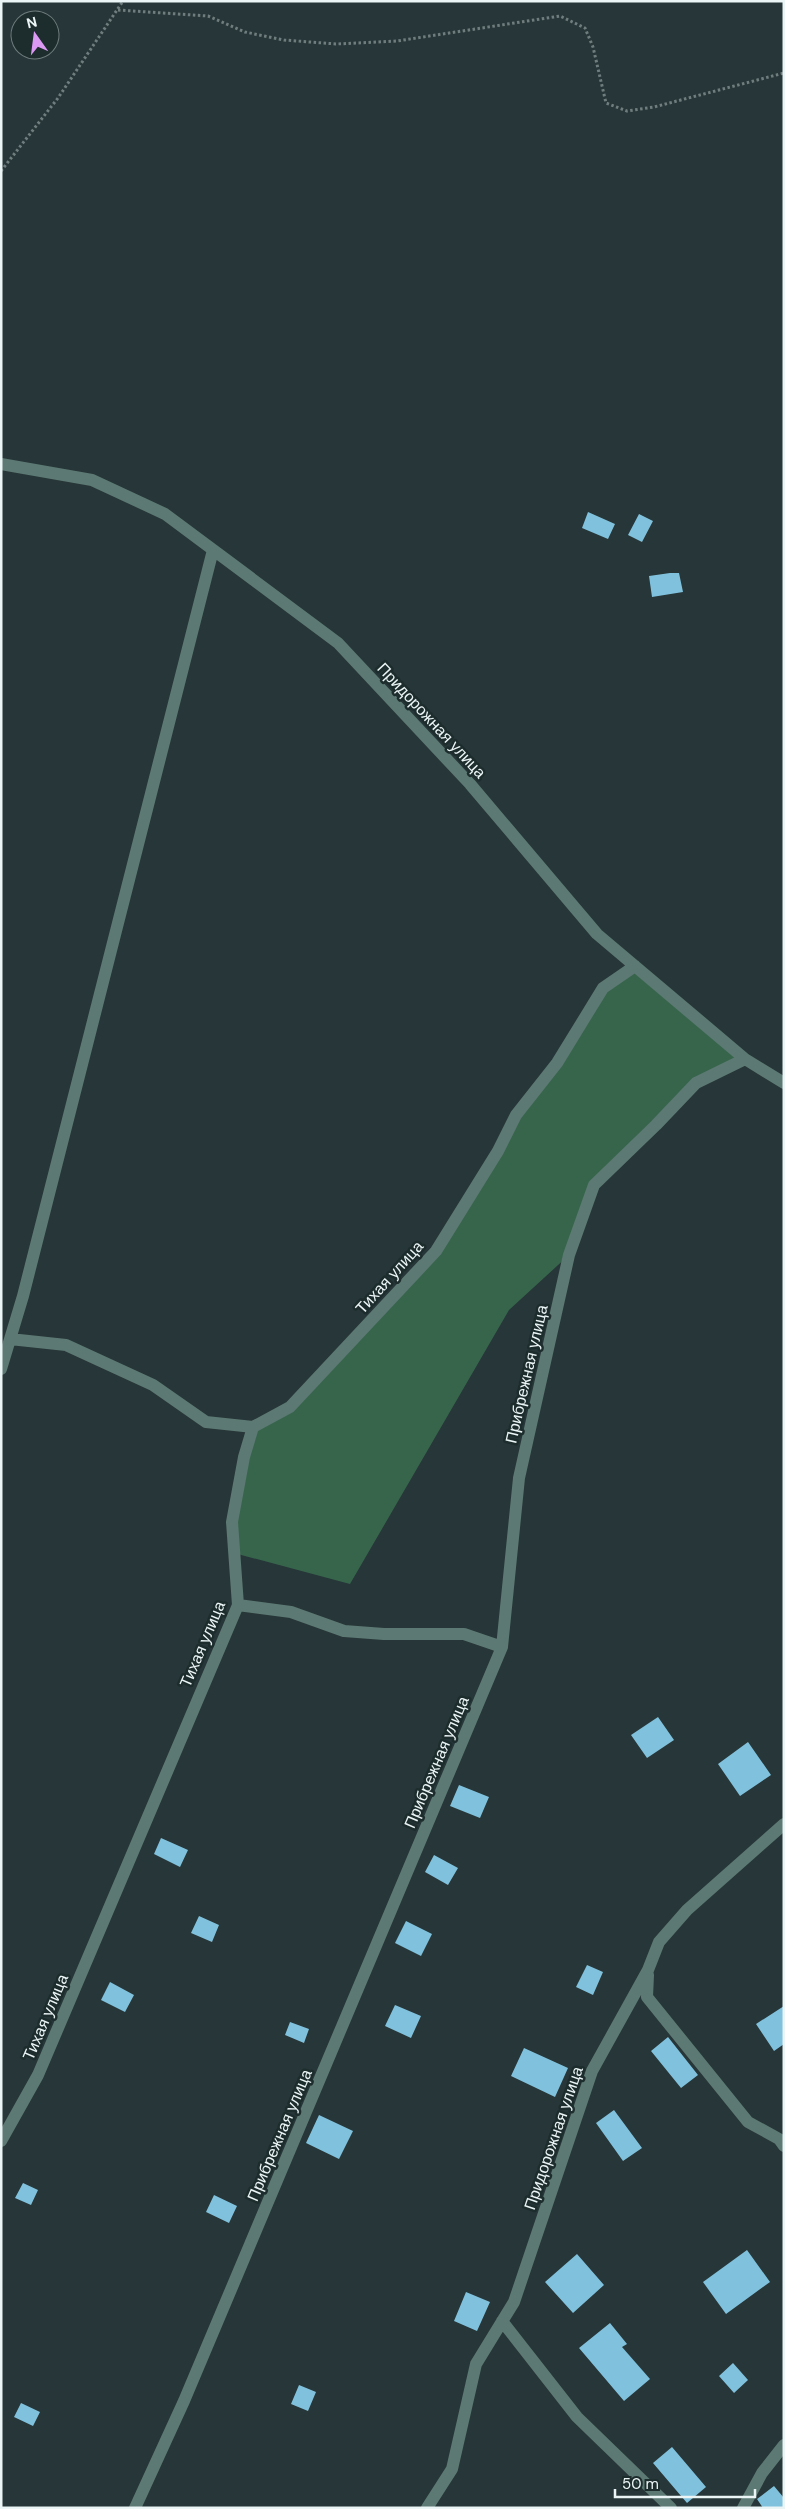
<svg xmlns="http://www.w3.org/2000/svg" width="785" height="2509" viewBox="0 0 785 2509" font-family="'DM Sans',sans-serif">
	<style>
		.green { fill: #37654c }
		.building { fill: #80c2dd }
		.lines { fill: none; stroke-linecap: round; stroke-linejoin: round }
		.path { stroke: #707d7f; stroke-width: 3; stroke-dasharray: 2.5 2.5; stroke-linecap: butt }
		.minor { stroke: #5c7973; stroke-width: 12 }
		.labels { text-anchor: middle; stroke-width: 5; stroke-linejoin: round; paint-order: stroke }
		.street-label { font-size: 16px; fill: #ebf5f6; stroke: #1d2c2d }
	</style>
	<rect width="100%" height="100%" fill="#273638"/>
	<path class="green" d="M635 966 745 1059 696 1083 594 1185 569 1255 509 1310 350 1584 234 1553 232 1522 253 1427 290 1407 436 1251 603 988Z"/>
	<path class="building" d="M588 512 615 524 608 539 582 528Z
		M639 514 653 521 642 542 628 535Z
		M670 573H679L683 592 652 597 649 576Z
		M658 1717 674 1740 647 1758 631 1735Z
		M748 1742 771 1775 740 1796 718 1764Z
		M459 1785 489 1797 480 1818 450 1806Z
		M161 1838 188 1850 180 1867 154 1854Z
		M434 1855 458 1868 448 1885 425 1872Z
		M199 1916 219 1925 212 1942 191 1933Z
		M406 1921 432 1934 421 1956 395 1943Z
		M587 1965 603 1972 593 1995 576 1987Z
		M110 1982 134 1995 125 2012 101 2000Z
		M395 2005 421 2016 411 2038 385 2026Z
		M784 2006V2044L774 2051 756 2024Z
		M290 2022 309 2029 304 2043 285 2035Z
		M668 2037 698 2075 681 2088 651 2051Z
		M524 2048 568 2068 555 2097 511 2076Z
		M614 2110 642 2148 623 2161 596 2123Z
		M319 2115 353 2131 339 2159 306 2143Z
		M23 2183 38 2190 31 2205 15 2198Z
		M214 2195 237 2206 229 2223 206 2212Z
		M747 2250 770 2282 726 2314 703 2282Z
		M577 2254 604 2285 573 2313 545 2282Z
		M466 2292 490 2302 477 2331 454 2321Z
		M610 2323 627 2344 622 2347 650 2379 624 2401 579 2348Z
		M733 2363 748 2380 734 2393 719 2376Z
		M299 2385 316 2392 308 2411 291 2404Z
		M21 2403 40 2412 33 2426 14 2417Z
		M672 2447 706 2487 687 2503 653 2463Z
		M774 2486 784 2498V2508H763L757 2499Z"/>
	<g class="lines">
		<path class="path" d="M118 10 208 16 245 32 284 40 336 44 397 41 560 16 585 28 593 47 606 103 627 111 654 107 784 73
			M1 171 58 98 123 1"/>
		<path class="minor" d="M1 464 92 480 165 514 338 643 470 784 597 934 745 1059 784 1083
			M10 1339 66 1345 153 1385 206 1422 253 1427
			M1 1369 23 1296 213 550
			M238 1605 291 1612 344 1631 384 1634H464L502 1647
			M648 1975 647 1997 748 2122 779 2139 784 2146
			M1 2141 38 2075 238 1605 232 1522 244 1457 253 1427 290 1407 436 1251 498 1151 516 1115 557 1063 603 988 635 966
			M502 2321 577 2417 671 2508
			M135 2508 184 2401 502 1647 519 1478 569 1255 594 1185 656 1125 696 1083 745 1059
			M427 2508 452 2469 476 2364 514 2302 592 2071 648 1970 659 1942 687 1910 784 1824
			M743 2508 762 2473 784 2445"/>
	</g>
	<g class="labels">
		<g class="street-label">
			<text transform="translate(432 720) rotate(47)" y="6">Придорожная улица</text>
			<text transform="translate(389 1277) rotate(-48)" y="6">Тихая улица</text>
			<text transform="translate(526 1374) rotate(-77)" y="6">Прибрежная улица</text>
			<text transform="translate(202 1644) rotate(-67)" y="6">Тихая улица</text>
			<text transform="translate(436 1762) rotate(-67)" y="6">Прибрежная улица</text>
			<text transform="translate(45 2017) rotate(-67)" y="6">Тихая улица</text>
			<text transform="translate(279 2135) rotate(-67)" y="6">Прибрежная улица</text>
			<text transform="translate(553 2138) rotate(-71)" y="6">Придорожная улица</text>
		</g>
	</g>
	<rect width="785" height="2509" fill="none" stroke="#ebf5f6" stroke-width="5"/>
	<g transform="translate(35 35) rotate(346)"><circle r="24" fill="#1d2c2d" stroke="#6f7c7d"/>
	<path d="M0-4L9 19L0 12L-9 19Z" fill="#dc99f4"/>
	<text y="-8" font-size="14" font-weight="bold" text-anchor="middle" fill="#ebf5f6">N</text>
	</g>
	<path d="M615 2489v8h140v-8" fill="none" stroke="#ebf5f6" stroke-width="2.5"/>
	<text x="622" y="2489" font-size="15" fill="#ebf5f6" stroke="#1d2c2d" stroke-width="4" paint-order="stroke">50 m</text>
</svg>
